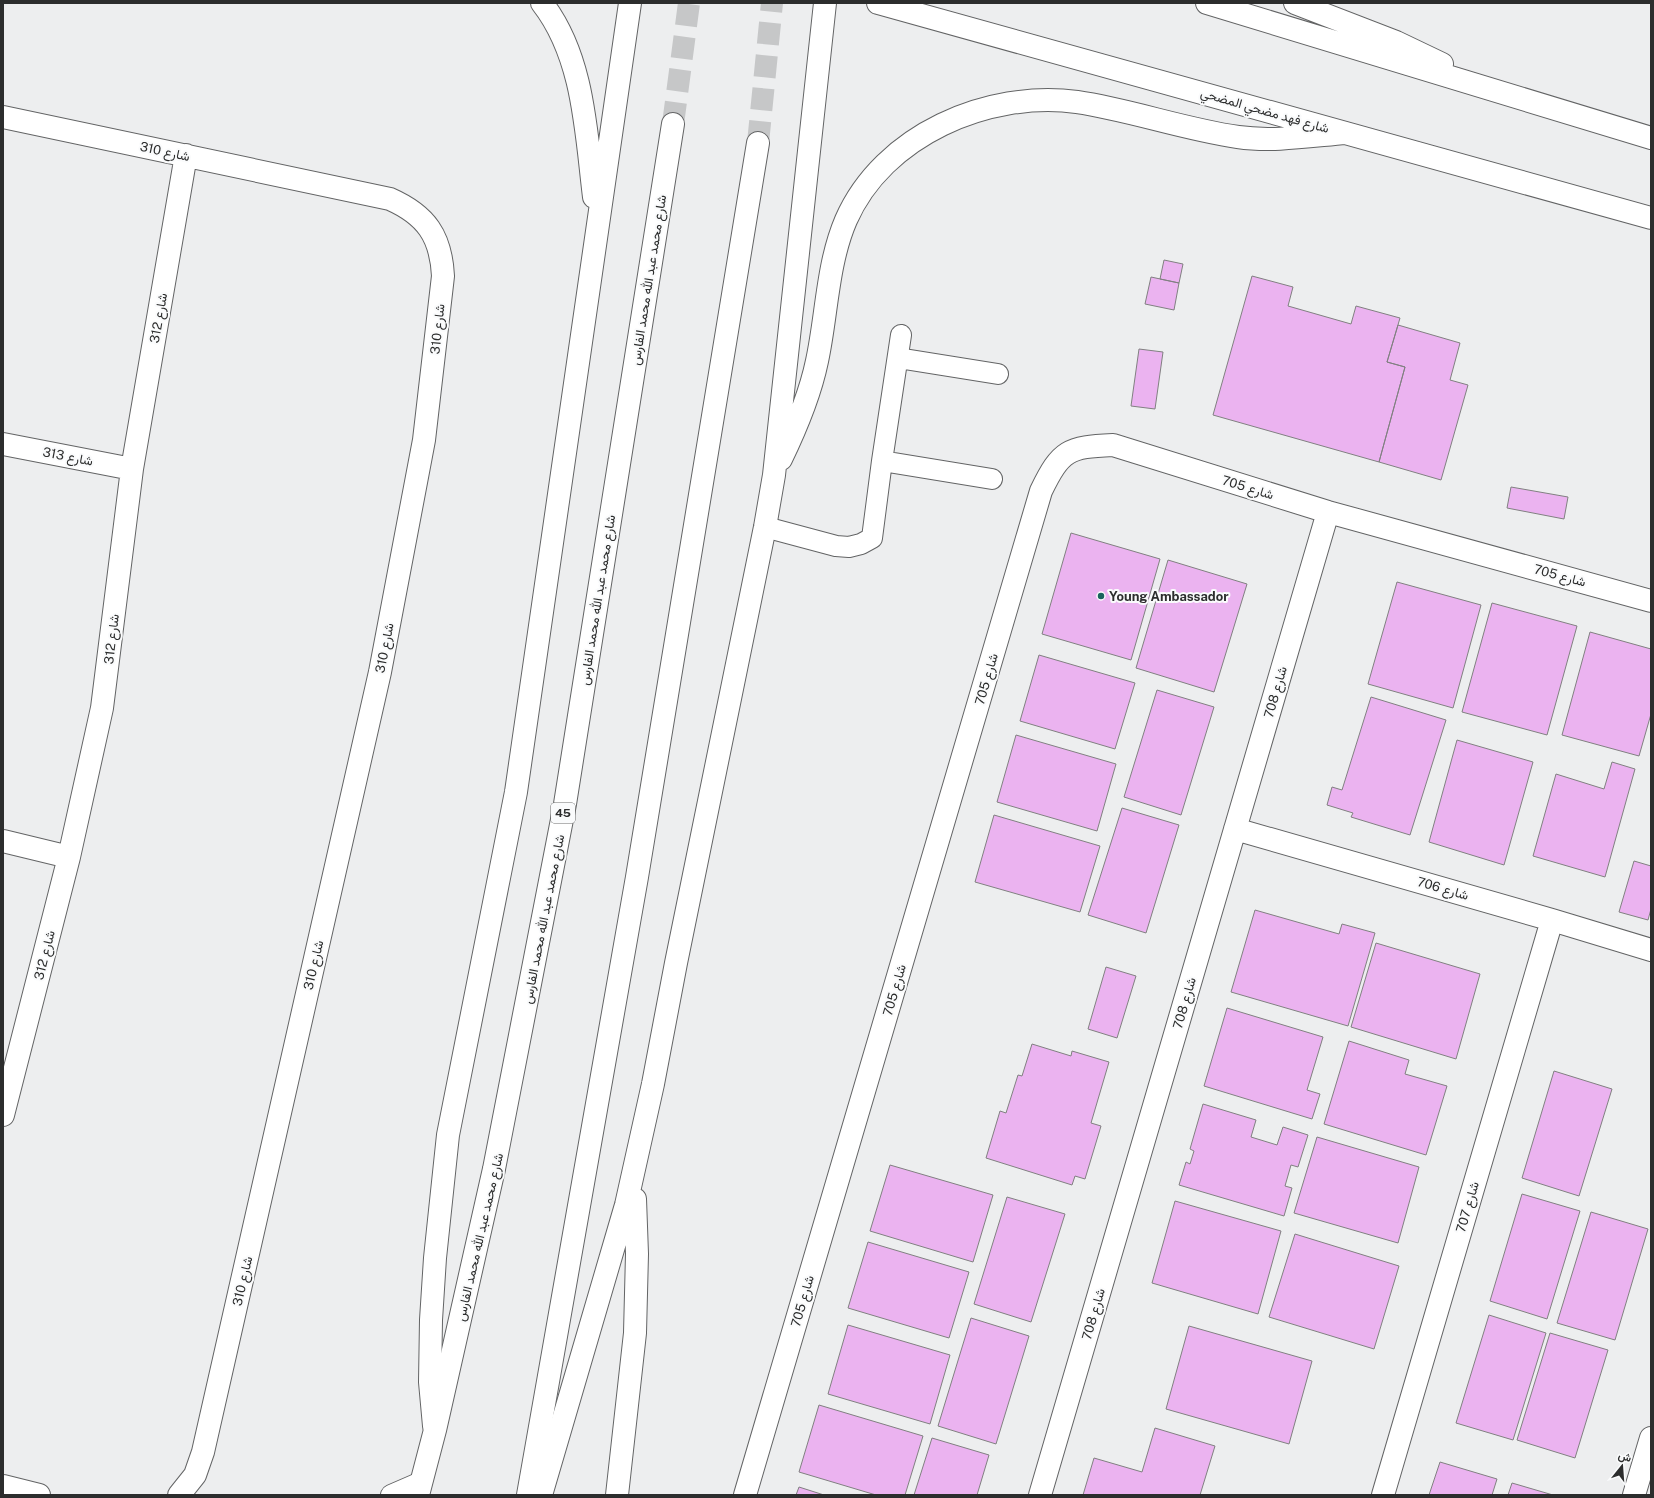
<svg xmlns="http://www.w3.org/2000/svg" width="1654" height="1498" viewBox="0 0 1654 1498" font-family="'Public Sans',Vazirmatn,sans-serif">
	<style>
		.building { fill: #ebb3f0; stroke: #818081 }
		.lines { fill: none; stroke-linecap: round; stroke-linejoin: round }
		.primary-tunnel { stroke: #c6c7c8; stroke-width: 22; stroke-dasharray: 22 11; stroke-linecap: butt }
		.service-casing { stroke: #636465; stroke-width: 22 }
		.minor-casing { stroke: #636465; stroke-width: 24 }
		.tertiary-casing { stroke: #636465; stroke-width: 24 }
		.primary-casing { stroke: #636465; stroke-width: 24 }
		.service { stroke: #fff; stroke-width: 20 }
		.minor { stroke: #fff; stroke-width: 22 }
		.tertiary { stroke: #fff; stroke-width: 22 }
		.primary { stroke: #fff; stroke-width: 22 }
		.poi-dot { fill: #18645d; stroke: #fafbfc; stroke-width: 1.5 }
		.labels { text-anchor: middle; stroke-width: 4; stroke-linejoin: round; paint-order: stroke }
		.shield { fill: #fafbfc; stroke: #6a6b6b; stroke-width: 1 }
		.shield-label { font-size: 12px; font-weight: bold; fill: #2c2d2d }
		.street-label { font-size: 13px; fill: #2c2d2d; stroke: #fafbfc }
		.poi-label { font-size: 13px; font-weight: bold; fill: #2c2d2d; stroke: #fafbfc; text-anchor: start }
	</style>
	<rect width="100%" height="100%" fill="#edeeef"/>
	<path class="building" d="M1164 260 1183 264 1179 283 1160 279Z
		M1252 276 1293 287 1288 306 1351 324 1356 306 1400 318 1387 362 1405 367 1379 462 1213 415Z
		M1151 277 1179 283 1174 310 1145 304Z
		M1398 325 1460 343 1450 380 1468 385 1441 480 1379 462 1405 367 1387 362Z
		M1139 349 1163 352 1155 409 1131 406Z
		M1511 487 1568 497 1564 519 1507 508Z
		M1071 533 1160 559 1131 660 1042 634Z
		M1168 560 1247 584 1214 692 1136 668Z
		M1397 582 1481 605 1453 708 1368 684Z
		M1492 603 1577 626 1547 735 1462 712Z
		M1590 632 1651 649V714L1639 756 1562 735Z
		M1039 655 1135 683 1115 749 1020 721Z
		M1157 690 1214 707 1181 815 1124 797Z
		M1371 697 1446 720 1410 835 1351 817 1353 813 1327 805 1332 787 1342 790Z
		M1016 735 1116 764 1097 831 997 802Z
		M1457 740 1533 762 1504 865 1429 842Z
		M1612 762 1635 769 1605 877 1533 856 1556 774 1604 789Z
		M1122 808 1179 825 1146 933 1088 915Z
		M994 815 1100 846 1080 912 975 882Z
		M1634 861 1651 866V909L1648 920 1619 912Z
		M1255 910 1339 934 1342 924 1375 933 1348 1026 1231 992Z
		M1376 943 1480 974 1456 1059 1351 1027Z
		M1106 967 1136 976 1117 1038 1088 1029Z
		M1227 1008 1323 1037 1307 1090 1320 1094 1312 1119 1204 1086Z
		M1349 1041 1409 1060 1405 1074 1447 1086 1426 1155 1324 1124Z
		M1032 1044 1071 1056 1072 1051 1109 1062 1091 1123 1101 1126 1085 1179 1075 1176 1072 1185 986 1158 1000 1111 1006 1113 1018 1075 1022 1076Z
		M1554 1071 1612 1089 1579 1196 1522 1178Z
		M1203 1104 1256 1120 1251 1137 1277 1145 1283 1127 1308 1135 1298 1167 1291 1165 1285 1186 1292 1188 1284 1216 1179 1185 1186 1162 1190 1164 1194 1151 1190 1149Z
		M1317 1137 1419 1167 1398 1243 1294 1213Z
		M890 1165 993 1195 973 1262 870 1231Z
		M1522 1194 1580 1211 1547 1319 1490 1301Z
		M1007 1197 1065 1214 1031 1322 974 1304Z
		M1175 1201 1281 1231 1258 1314 1152 1283Z
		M1591 1212 1648 1229 1615 1340 1557 1323Z
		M1295 1234 1399 1266 1374 1349 1269 1317Z
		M868 1242 969 1272 949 1338 848 1308Z
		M1489 1315 1546 1333 1513 1440 1456 1423Z
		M971 1318 1029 1336 996 1444 938 1426Z
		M848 1325 950 1355 930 1424 828 1394Z
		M1189 1326 1312 1361 1289 1444 1166 1409Z
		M1550 1333 1608 1350 1575 1458 1517 1440Z
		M819 1405 923 1436 905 1495H876L799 1472Z
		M1155 1428 1215 1446 1200 1495H1083L1094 1458 1142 1472Z
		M932 1438 989 1455 977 1495H914Z
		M1440 1462 1497 1479 1492 1495H1429Z
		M1512 1483 1553 1495H1508Z
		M799 1487 824 1495H796Z"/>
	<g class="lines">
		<path class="primary-tunnel" d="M673 124 689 3
			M758 143 772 3"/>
		<g class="service-casing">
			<path id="service" d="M898 358 998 374
				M882 461 992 479
				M765 527 836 546 849 547 861 544 872 538 882 461 901 335
				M391 1495 421 1482"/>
		</g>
		<g class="minor-casing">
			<path id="minor" d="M3 117 390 199C426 215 441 236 443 276L424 440 380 672 203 1452 195 1475 179 1495
				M3 444 132 469
				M1235 829 1552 920 1651 950
				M3 841 69 857
				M3 1115 69 857 102 708 132 469 186 155
				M3 1486 39 1495
				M745 1495 1041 491C1061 450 1068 447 1113 445L1328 512 1651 601
				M1040 1495 1328 512
				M1383 1495 1552 920
				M1634 1495 1651 1438"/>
		</g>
		<g class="tertiary-casing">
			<path id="tertiary" d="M542 3C584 57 586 132 594 197
				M878 3 1651 218
				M1207 3 1651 138
				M1295 3 1396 42 1442 64
				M781 459C796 428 810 395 817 361 827 315 827 264 846 220 883 135 988 90 1077 102 1131 110 1183 129 1238 137 1273 142 1310 136 1346 133
				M434 1426 430 1382 431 1320 435 1258 448 1135 516 792 630 3
				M541 1495 626 1205 653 1084 676 963 765 527 774 475 825 3
				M617 1495 635 1333 637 1254 635 1199"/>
		</g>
		<g class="primary-casing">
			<path id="primary" d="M418 1495 435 1430 494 1169 565 804 673 124
				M528 1495 637 877 758 143"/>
		</g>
		<use href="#service" class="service"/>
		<use href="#minor" class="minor"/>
		<use href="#tertiary" class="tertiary"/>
		<use href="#primary" class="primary"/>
	</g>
	<circle class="poi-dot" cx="1101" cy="596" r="4"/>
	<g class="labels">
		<rect class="shield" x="551" y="803" width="24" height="20" rx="3"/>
		<g class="shield-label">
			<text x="563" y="817">45</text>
		</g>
		<g class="street-label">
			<text transform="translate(1265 110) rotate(16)" y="5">شارع فهد مضحي المضحي</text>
			<text transform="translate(165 151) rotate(12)" y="5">شارع 310</text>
			<text transform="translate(648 280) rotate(-81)" y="5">شارع محمد عبد الله محمد الفارس</text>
			<text transform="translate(158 318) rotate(-80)" y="5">شارع 312</text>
			<text transform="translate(437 329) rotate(-84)" y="5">شارع 310</text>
			<text transform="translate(68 456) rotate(11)" y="5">شارع 313</text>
			<text transform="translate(1248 487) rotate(17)" y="5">شارع 705</text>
			<text transform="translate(1560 575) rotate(15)" y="5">شارع 705</text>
			<text transform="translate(597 600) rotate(-81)" y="5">شارع محمد عبد الله محمد الفارس</text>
			<text transform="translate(111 639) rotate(-83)" y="5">شارع 312</text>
			<text transform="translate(384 648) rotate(-79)" y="5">شارع 310</text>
			<text transform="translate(986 679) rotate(-74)" y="5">شارع 705</text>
			<text transform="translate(1275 692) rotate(-74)" y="5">شارع 708</text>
			<text transform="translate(1443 888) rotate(16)" y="5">شارع 706</text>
			<text transform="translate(543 919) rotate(-79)" y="5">شارع محمد عبد الله محمد الفارس</text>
			<text transform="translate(44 955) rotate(-76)" y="5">شارع 312</text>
			<text transform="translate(313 965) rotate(-77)" y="5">شارع 310</text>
			<text transform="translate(894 990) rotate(-74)" y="5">شارع 705</text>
			<text transform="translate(1184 1003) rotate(-74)" y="5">شارع 708</text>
			<text transform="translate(1467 1207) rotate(-74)" y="5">شارع 707</text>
			<text transform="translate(479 1237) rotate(-77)" y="5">شارع محمد عبد الله محمد الفارس</text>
			<text transform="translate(242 1281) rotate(-77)" y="5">شارع 310</text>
			<text transform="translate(802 1301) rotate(-74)" y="5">شارع 705</text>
			<text transform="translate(1093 1314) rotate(-74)" y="5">شارع 708</text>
		</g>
		<g class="poi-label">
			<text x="1109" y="601">Young Ambassador</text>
		</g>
	</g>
	<rect width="1654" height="1498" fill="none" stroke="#2c2d2d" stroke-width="8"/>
	<g transform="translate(1622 1466) rotate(17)" stroke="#fafbfc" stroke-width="3" paint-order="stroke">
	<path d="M0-3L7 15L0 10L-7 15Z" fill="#2c2d2d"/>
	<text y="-6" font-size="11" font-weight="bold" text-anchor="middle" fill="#2c2d2d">ش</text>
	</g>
</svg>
